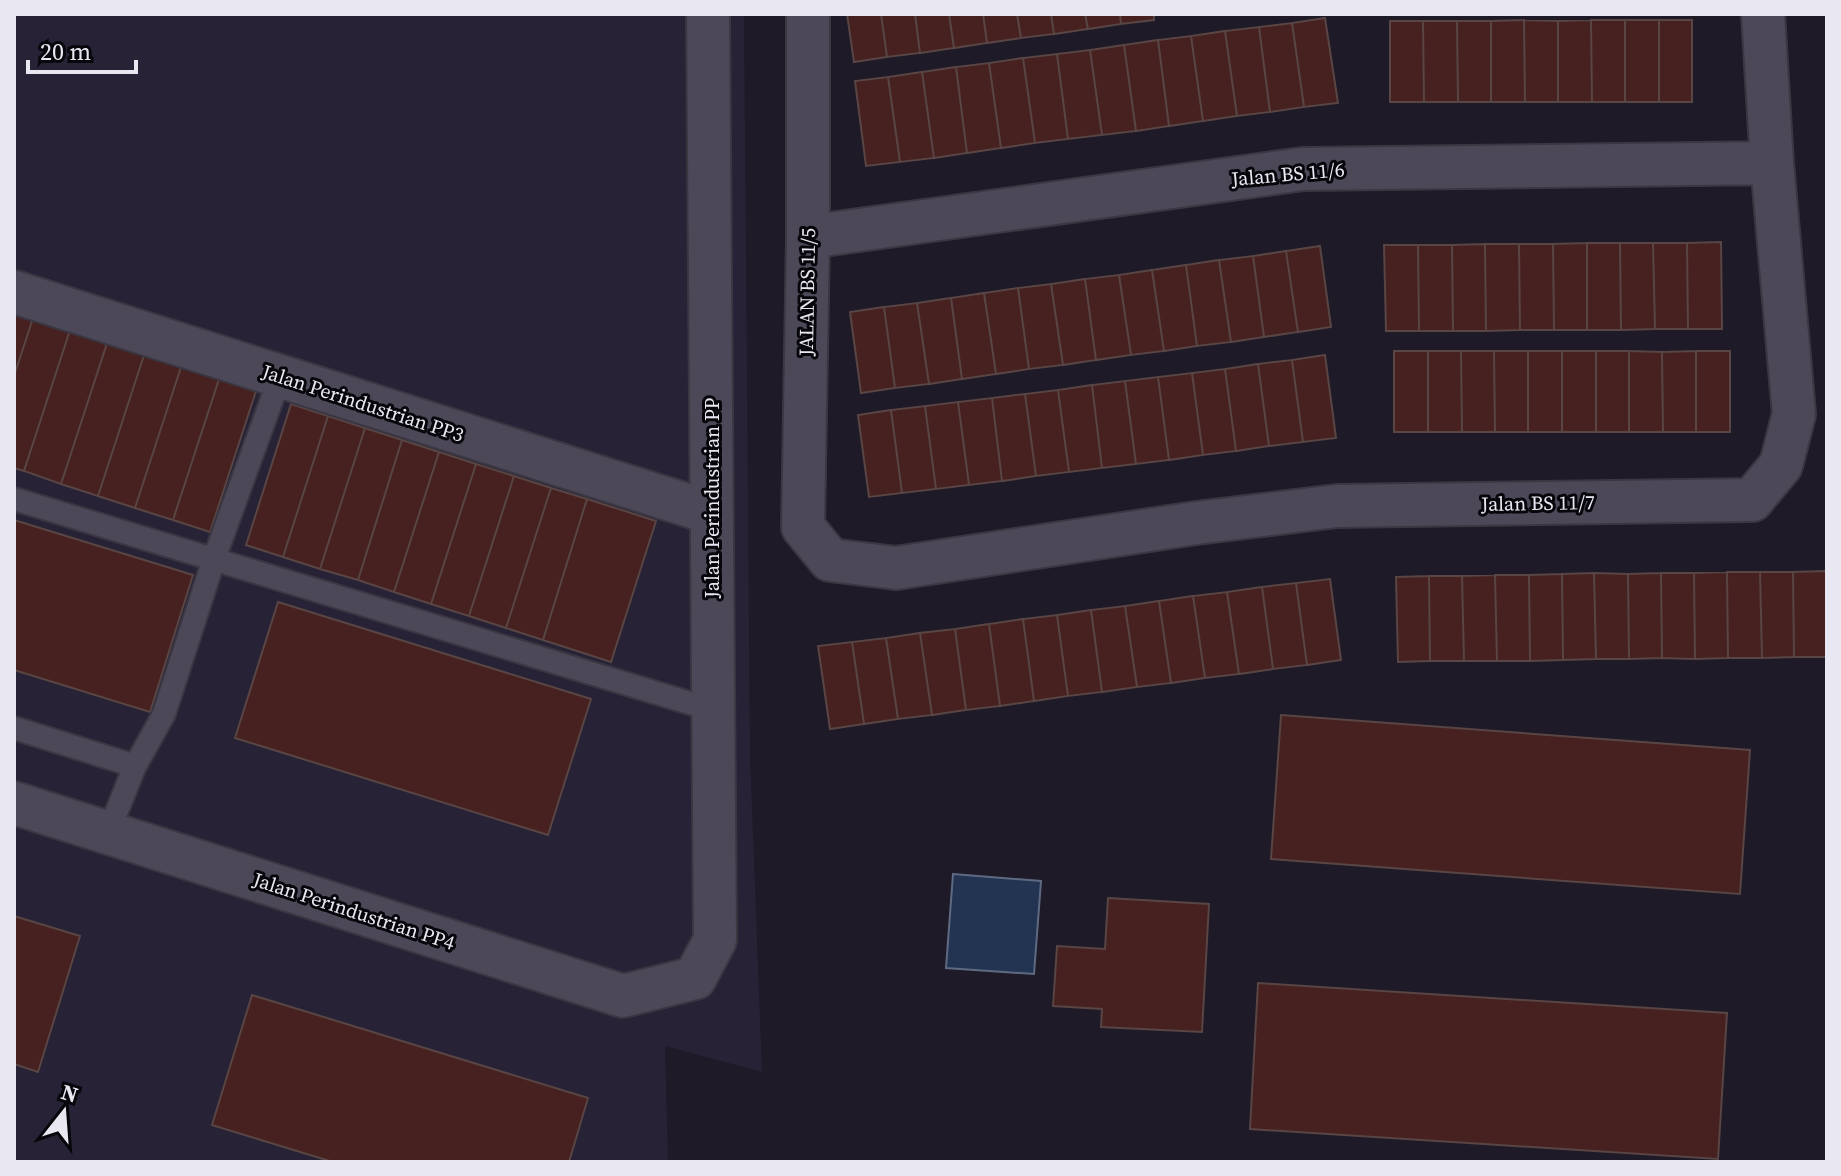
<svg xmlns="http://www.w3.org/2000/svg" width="1841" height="1176" viewBox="0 0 1841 1176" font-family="'Source Serif 4',serif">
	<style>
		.built { fill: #272235 }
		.water { fill: #223451; stroke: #5e6a81; stroke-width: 2 }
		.building { fill: #462120; stroke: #584544; stroke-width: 2 }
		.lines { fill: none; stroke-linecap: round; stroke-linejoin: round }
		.lane-casing { stroke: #3a3742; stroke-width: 26 }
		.street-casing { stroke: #3a3742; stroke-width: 46 }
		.lane { stroke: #4c4858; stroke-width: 22 }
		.street { stroke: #4c4858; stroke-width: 42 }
		.labels { text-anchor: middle; stroke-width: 6; stroke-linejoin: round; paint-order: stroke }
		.street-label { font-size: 20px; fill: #e9e7f1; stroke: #07060b }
	</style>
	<rect width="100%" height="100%" fill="#1e1a28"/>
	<path class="built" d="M14 14H744L750 755 762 1072 665 1046 668 1162H14Z"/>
	<path class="water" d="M953 874 1041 881 1034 974 946 968Z"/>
	<path class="building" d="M847 14H881L887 57 854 62Z
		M881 14H915L920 53 887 57Z
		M915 14H949L954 48 920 53Z
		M949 14H983L987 43 954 48Z
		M983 14H1017L1021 38 987 43Z
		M1017 14H1051L1054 34 1021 38Z
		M1051 14H1085L1088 29 1054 34Z
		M1085 14H1120L1121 24 1088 29Z
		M1120 14H1154V20L1121 24Z
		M1325 18 1338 103 1304 107 1292 23Z
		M1524 20 1525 102H1491V21Z
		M1524 20 1558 21V102H1525Z
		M1591 20 1592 102H1558V21Z
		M1591 20H1625V102H1592Z
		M1625 20H1659V102H1625Z
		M1659 20H1692V102H1659Z
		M1390 21H1423L1424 102H1390Z
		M1423 21H1457L1458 102H1424Z
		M1457 21H1491V102H1458Z
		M1292 23 1304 107 1270 112 1259 27Z
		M1259 27 1270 112 1237 116 1225 31Z
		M1225 31 1237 116 1203 121 1191 36Z
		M1191 36 1203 121 1169 126 1158 40Z
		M1158 40 1169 126 1136 131 1124 45Z
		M1124 45 1136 131 1102 135 1090 50Z
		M1090 50 1102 135 1068 139 1057 54Z
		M1057 54 1068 139 1035 143 1023 58Z
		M1023 58 1035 143 1001 148 989 63Z
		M989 63 1001 148 967 153 956 67Z
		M956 67 967 153 934 158 922 72Z
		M922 72 934 158 900 162 888 77Z
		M888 77 900 162 866 166 855 81Z
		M1721 242 1722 329H1688L1687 243Z
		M1587 243V330H1554L1553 244Z
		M1587 243H1620L1621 330H1587Z
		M1620 243H1653L1655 329 1621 330Z
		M1653 243H1687L1688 329H1655Z
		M1485 244 1486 331H1453L1452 245Z
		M1485 244H1519L1520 330 1486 331Z
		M1519 244H1553L1554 330H1520Z
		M1384 245H1418L1419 331H1386Z
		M1418 245H1452L1453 331H1419Z
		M1320 246 1331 327 1298 332 1286 251Z
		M1286 251 1298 332 1264 337 1253 256Z
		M1253 256 1264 337 1231 342 1219 260Z
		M1219 260 1231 342 1197 346 1186 265Z
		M1186 265 1197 346 1164 351 1152 270Z
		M1152 270 1164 351 1131 355 1119 275Z
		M1119 275 1131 355 1096 360 1085 279Z
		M1085 279 1096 360 1063 365 1051 284Z
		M1051 284 1063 365 1029 369 1018 288Z
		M1018 288 1029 369 996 374 984 293Z
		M984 293 996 374 962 379 951 298Z
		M951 298 962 379 929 384 917 303Z
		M917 303 929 384 895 388 884 307Z
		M14 306 35 312 14 376Z
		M884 307 895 388 861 393 850 312Z
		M35 312 72 324 24 471 14 468V376Z
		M72 324 109 337 61 484 24 471Z
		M109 337 146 349 98 496 61 484Z
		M146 349 183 361 135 508 98 496Z
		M1394 351H1428V432H1394Z
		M1428 351H1461L1462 432H1428Z
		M1461 351H1494L1495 432H1462Z
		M1494 351H1528V432H1495Z
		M1528 351H1562V432H1528Z
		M1562 351H1596V432H1562Z
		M1596 351H1629V432H1596Z
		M1629 351 1662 352 1663 432H1629Z
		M1696 351H1730V432H1696Z
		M1696 351V432H1663L1662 352Z
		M1325 355 1336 438 1303 442 1292 360Z
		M1292 360 1303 442 1269 446 1258 364Z
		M183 361 221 373 173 520 135 508Z
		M1258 364 1269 446 1236 451 1225 369Z
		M1225 369 1236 451 1203 455 1192 373Z
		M221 373 258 385 210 532 173 520Z
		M1192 373 1203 455 1169 460 1158 377Z
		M1158 377 1169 460 1136 464 1125 381Z
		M1125 381 1136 464 1102 468 1092 385Z
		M1092 385 1102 468 1069 472 1058 390Z
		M1058 390 1069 472 1036 476 1025 394Z
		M1025 394 1036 476 1002 481 992 398Z
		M992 398 1002 481 969 485 958 402Z
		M958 402 969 485 936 489 925 406Z
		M291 404 328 416 283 557 246 545Z
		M925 406 936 489 902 493 891 410Z
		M891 410 902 493 869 497 858 415Z
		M328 416 365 428 320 569 283 557Z
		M365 428 402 440 358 580 320 569Z
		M402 440 439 452 394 592 358 580Z
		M439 452 476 464 431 604 394 592Z
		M476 464 514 476 469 616 431 604Z
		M514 476 551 488 506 628 469 616Z
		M551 488 587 499 543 640 506 628Z
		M587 499 656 521 611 662 543 640Z
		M14 520 193 575 150 712 14 670Z
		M1826 571 1827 657H1794L1793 572Z
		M1727 572 1728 658 1695 659 1694 573Z
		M1727 572H1760L1762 658H1728Z
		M1760 572H1793L1794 657 1762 658Z
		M1594 573 1596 659 1563 660 1562 574Z
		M1594 573 1628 574 1629 659H1596Z
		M1661 573 1662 658 1629 659 1628 574Z
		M1661 573H1694L1695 659 1662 658Z
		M1562 574 1563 660 1530 661 1529 575Z
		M1495 575 1497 661H1464L1462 576Z
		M1495 575H1529L1530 661H1497Z
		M1429 576 1430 661 1398 662 1396 577Z
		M1429 576H1462L1464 661H1430Z
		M1330 579 1341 660 1307 665 1296 583Z
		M1296 583 1307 665 1273 669 1262 587Z
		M1262 587 1273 669 1239 674 1227 592Z
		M1227 592 1239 674 1205 678 1193 596Z
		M1193 596 1205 678 1171 683 1159 601Z
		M1159 601 1171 683 1137 687 1125 606Z
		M278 602 591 699 548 835 235 738Z
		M1125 606 1137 687 1102 692 1091 610Z
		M1091 610 1102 692 1068 696 1057 615Z
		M1057 615 1068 696 1034 701 1023 619Z
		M1023 619 1034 701 1000 706 989 624Z
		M989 624 1000 706 966 710 955 629Z
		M955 629 966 710 932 715 920 633Z
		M920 633 932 715 898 719 886 638Z
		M886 638 898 719 864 724 852 642Z
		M852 642 864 724 830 729 818 646Z
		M1281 715 1750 750 1740 894 1271 859Z
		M1108 898 1209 904 1202 1032 1101 1027 1102 1009 1053 1006 1057 946 1105 949Z
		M14 916 80 936 38 1072 14 1064Z
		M1258 983 1727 1013 1718 1159 1250 1129Z
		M252 995 588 1098 569 1162H333L212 1125Z"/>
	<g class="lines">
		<g class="lane-casing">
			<path id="lane" d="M14 499 713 710
				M14 728 135 766
				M108 833 135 766 164 714 214 559 280 377"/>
		</g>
		<g class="street-casing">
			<path id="street" d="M808 14V237L803 527 830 560 896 568 1196 523 1337 506 1752 500 1781 465 1794 414 1772 163 1763 14
				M808 237 1303 169 1772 163
				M14 292 712 513
				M14 803 623 996 695 978 715 940 708 14"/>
		</g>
		<use href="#lane" class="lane"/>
		<use href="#street" class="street"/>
	</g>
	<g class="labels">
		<g class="street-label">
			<text transform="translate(1288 174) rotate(-5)" y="7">Jalan BS 11/6</text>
			<text transform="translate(807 292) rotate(-89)" y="7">JALAN BS 11/5</text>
			<text transform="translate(363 403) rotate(18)" y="7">Jalan Perindustrian PP3</text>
			<text transform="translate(712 498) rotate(-90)" y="7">Jalan Perindustrian PP</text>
			<text transform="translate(1538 503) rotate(-1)" y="7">Jalan BS 11/7</text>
			<text transform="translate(354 911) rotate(18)" y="7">Jalan Perindustrian PP4</text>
		</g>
	</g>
	<rect width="1841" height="1176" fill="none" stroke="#e9e7f1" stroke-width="32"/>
	<g transform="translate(64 1112) rotate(17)" stroke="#07060b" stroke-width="6" paint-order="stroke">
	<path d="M0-6L14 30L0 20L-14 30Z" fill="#e9e7f1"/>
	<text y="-12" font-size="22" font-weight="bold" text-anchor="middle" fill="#e9e7f1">N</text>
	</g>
	<path d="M28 60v12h108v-12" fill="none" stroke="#e9e7f1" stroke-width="4"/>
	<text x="40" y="60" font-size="24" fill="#e9e7f1" stroke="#07060b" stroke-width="6" paint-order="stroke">20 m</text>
</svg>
